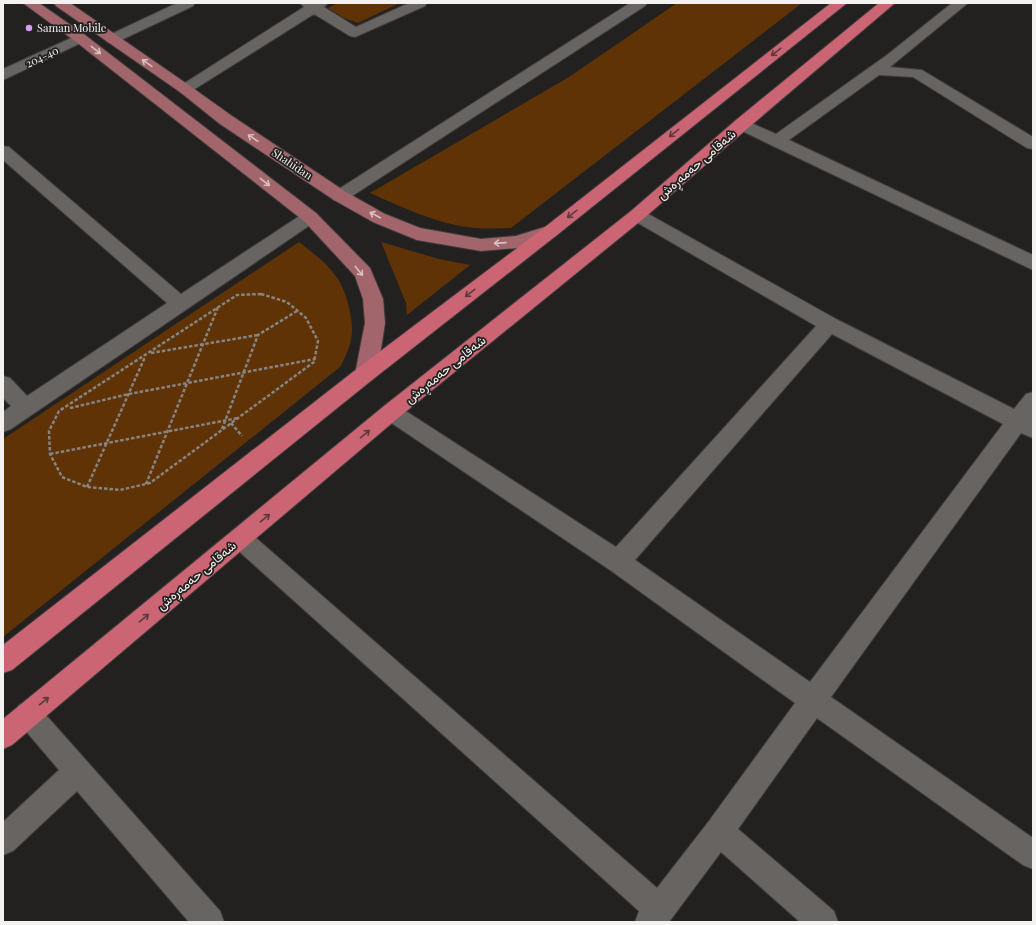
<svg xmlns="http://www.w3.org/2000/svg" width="1036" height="925" viewBox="0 0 1036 925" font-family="'Playfair Display',Vazirmatn,serif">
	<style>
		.green { fill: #5f3306 }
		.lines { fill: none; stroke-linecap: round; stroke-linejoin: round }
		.minor-casing { stroke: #3f3d3c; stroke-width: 2 }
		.major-casing { stroke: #3f3d3c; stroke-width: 2 }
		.highway-casing { stroke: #3f3d3c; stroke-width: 2 }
		.path { stroke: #878584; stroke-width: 2.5; stroke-dasharray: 3.5 2; stroke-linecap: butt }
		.minor { fill: #676462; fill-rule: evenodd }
		.major { fill: #a3656c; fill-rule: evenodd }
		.highway { fill: #cb6573; fill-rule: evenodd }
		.oneway { stroke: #d8c1c2 }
		.oneway2 { stroke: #5e393c }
		.poi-dot { fill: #d99af7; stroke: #23211f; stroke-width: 1.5 }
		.labels { text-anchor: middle; stroke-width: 3.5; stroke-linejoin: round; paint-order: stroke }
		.far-poi-label { font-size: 11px; fill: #f4f2f1; stroke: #23211f; text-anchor: start }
		.far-street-label { font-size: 11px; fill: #f4f2f1; stroke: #23211f }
		.street-label { font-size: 13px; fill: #f4f2f1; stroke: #23211f }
	</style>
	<rect width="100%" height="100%" fill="#23211f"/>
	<path class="green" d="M338 3H400L358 23 344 18 328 8Z
		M677 3H802L511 228C499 228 486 229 474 228 437 224 404 208 370 193L569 77Z
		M299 242C310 251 322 259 331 270 339 279 344 289 347 300 355 328 354 342 340 367L3 637V439Z
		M381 242 439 259 470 265 407 315 406 303Z"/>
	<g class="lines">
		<g class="minor-casing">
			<path id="minor" d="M177 3H195L193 6 117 42 112 43 107 42 105 39 107 36Z
				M300 3H328L324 7 356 27 409 3H427L425 6 355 37 350 36 314 14 190 92 185 94 180 92 177 89 180 86 304 7Z
				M630 3H647L645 6 346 200 340 202 334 200 331 196 334 192Z
				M952 3H968L890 67 922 70 1033 137V149L1027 148 913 77 879 75 789 140 1033 255V270L771 145 736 128 734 124 736 120 742 119 776 134 887 55Z
				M80 34 85 35 87 38 85 41 3 80V69Z
				M3 146 9 147 181 294 304 213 310 211 316 213 319 217 316 221 11 429 3 432V412L11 406 3 398V376L10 378 27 396 167 303 3 160Z
				M637 209 643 211 836 319 1014 409 1026 394 1033 392V416L1032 418 1033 419V438L1021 433 831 697 1033 838V869L1023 865 817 718 738 829 834 911 838 922H800L721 852 669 922H635L639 911 232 545 228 538 232 531 240 528 248 531 657 888 709 821 795 703 610 570 384 418 380 412 384 406 391 403 398 406 616 547 816 326 631 219 628 215 631 211ZM832 334 1003 424 810 682 635 560Z
				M28 701 37 705 220 911 224 922H189L77 791 13 851 3 855V822L59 770 19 723 15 714 19 705Z"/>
		</g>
		<g class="major-casing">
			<path id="major" d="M23 3H39L85 35 316 213 370 268 383 299 385 323 381 349 375 374 372 380 365 382 358 380 355 374 365 323 363 299 355 276 304 221 75 41Z
				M54 3H70L190 86 232 116 346 192 385 214 420 228 481 239 516 236 551 225 557 227 560 231 557 235 517 248 481 251 417 240 373 222 334 200 220 124 180 92 56 6Z"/>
		</g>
		<g class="highway-casing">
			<path id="highway" d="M831 3H847L557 235 372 380 12 670 3 673V645L358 368 545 227Z
				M879 3H895L748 128 643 219 398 418 12 745 3 749V719L384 406 631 211 736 120Z"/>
		</g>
		<path class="path" d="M261 294 287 302 306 318 318 341 314 362 150 483 120 490 87 487 62 477 50 454 49 431 59 411 237 295Z
			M151 353 258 335
			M70 408 129 394 315 359
			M231 423 242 436
			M222 429 258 335 297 311
			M50 454 238 418
			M146 484 218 307
			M87 487 145 357"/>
		<use href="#minor" class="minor"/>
		<use href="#major" class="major"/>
		<use href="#highway" class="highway"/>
	</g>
	<defs><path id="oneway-shaft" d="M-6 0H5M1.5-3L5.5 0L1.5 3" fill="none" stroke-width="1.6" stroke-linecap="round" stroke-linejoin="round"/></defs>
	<g class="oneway">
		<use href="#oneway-shaft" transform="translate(96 50) rotate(38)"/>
		<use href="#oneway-shaft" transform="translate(147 63) rotate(-145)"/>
		<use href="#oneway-shaft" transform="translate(253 138) rotate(-146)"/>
		<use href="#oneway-shaft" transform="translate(265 182) rotate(38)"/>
		<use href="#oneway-shaft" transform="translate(375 215) rotate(-152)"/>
		<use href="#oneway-shaft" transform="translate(500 243) rotate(176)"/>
		<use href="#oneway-shaft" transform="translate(359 271) rotate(51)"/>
	</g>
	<g class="oneway2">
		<use href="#oneway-shaft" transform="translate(776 52) rotate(142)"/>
		<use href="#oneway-shaft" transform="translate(674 133) rotate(142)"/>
		<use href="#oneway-shaft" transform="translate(572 214) rotate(142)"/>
		<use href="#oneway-shaft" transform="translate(470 293) rotate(142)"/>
		<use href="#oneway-shaft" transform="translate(365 434) rotate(-40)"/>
		<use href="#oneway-shaft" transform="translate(265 518) rotate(-40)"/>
		<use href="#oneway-shaft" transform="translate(144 618) rotate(-40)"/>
		<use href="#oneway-shaft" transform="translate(44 701) rotate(-40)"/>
	</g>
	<circle class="poi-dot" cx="29" cy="28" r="4"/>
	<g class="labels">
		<g class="far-poi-label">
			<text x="37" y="32">Saman Mobile</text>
		</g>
		<g class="far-street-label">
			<text transform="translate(42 57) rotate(-25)" y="4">204-40</text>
			<text transform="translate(292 164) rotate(34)" y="4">Shahidan</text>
		</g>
		<g class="street-label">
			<text transform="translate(696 164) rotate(-41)" y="5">شەقامی حەمەڕەش</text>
			<text transform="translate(445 369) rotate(-39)" y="5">شەقامی حەمەڕەش</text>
			<text transform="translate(196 575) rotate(-40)" y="5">شەقامی حەمەڕەش</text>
		</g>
	</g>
	<rect width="1036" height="925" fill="none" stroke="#f4f2f1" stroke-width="8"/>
</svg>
